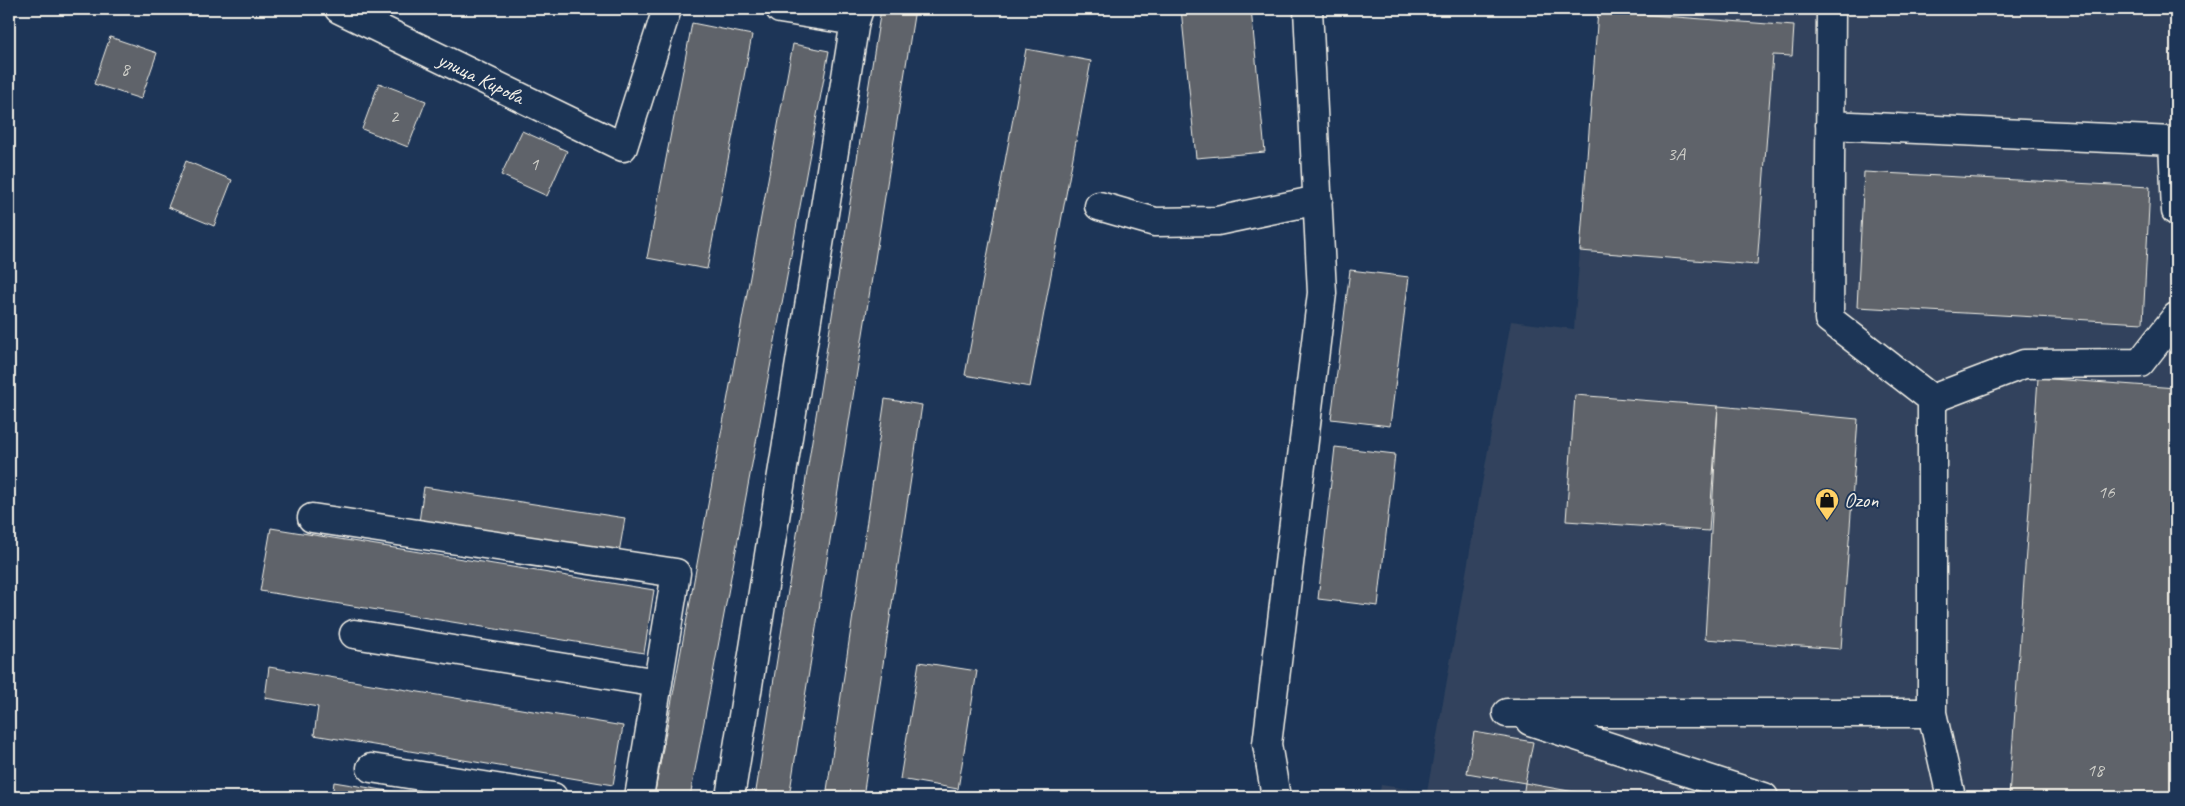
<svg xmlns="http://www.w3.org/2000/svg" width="2185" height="806" viewBox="0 0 2185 806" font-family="Caveat,sans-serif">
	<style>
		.built { fill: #30435d }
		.building { fill: #5e646a; stroke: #f4f1e8 }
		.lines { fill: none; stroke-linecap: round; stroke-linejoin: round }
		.minor-casing { stroke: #f4f1e8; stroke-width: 31 }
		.minor { stroke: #1d3557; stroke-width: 28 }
		.labels { text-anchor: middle; stroke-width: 4; stroke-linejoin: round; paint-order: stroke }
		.number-label { font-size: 19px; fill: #cecec8 }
		.street-label { font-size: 21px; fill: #f4f1e8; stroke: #1d3557 }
		.poi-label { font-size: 21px; fill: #f4f1e8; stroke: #1d3557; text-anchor: start }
	</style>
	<rect width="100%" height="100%" fill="#1d3557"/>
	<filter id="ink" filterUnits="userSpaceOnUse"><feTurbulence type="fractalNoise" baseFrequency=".02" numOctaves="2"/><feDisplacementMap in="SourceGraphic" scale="10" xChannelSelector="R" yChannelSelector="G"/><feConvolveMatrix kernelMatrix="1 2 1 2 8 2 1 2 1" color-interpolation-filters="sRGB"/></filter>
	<g filter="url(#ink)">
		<path class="built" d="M1598 9H2176V797H1379L1381 785 1427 792 1511 321 1574 329Z"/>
		<path class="building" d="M881 9H915L789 797H755Z
			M1181 9H1251L1265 152 1196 158Z
			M1598 11 1794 26 1792 56 1773 55 1757 265 1580 251Z
			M692 23 752 35 707 269 647 258Z
			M110 37 157 53 141 99 94 84Z
			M793 44 829 51 690 797H654Z
			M1026 49 1091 61 1030 387 965 375Z
			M379 83 426 101 408 147 362 129Z
			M522 131 567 151 547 196 501 175Z
			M186 161 232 180 214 226 168 207Z
			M1864 172 2150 187 2143 323 1857 307Z
			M1350 270 1409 277 1390 426 1331 419Z
			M2038 378 2176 388V680L2171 797H2009Z
			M1575 395 1718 406 1709 531 1566 521Z
			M885 399 922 405 863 797H826Z
			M1718 406 1858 419 1841 649 1705 639Z
			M1335 447 1395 454 1378 606 1318 599Z
			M424 487 625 518 619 553 419 522Z
			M271 528 654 590 644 653 260 591Z
			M919 662 977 671 958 789 900 779Z
			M269 667 623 726 613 785 314 735 318 707 265 698Z
			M1474 732 1533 742 1525 783 1467 773Z
			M334 782 425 797H332Z
			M1525 783 1602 797H1523Z"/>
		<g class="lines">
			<g class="minor-casing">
				<path id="minor" d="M339 9 623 147 667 9
					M780 9 855 21 859 9
					M1831 9 1829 319 1932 399V713L1951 797
					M1830 125 2173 141 2176 211
					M1099 206 1155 222 1217 221 1318 200
					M1932 399 2024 364 2140 363 2176 317
					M312 518 676 573 639 797
					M354 634 658 683
					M1507 713H1932
					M1530 721 1764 797
					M371 768 553 797
					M730 797 855 21
					M1276 797 1267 744 1322 293 1308 9"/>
			</g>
			<use href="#minor" class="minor"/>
		</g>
	</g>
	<defs>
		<g id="shop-pin" transform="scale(1.25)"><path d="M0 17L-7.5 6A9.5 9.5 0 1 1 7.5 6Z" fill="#ffd166" stroke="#1d3557"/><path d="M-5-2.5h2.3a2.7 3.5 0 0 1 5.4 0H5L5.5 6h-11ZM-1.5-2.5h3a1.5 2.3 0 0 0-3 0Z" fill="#111"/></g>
	</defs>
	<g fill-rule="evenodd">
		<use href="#shop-pin" x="1827" y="500"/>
	</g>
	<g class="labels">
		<g class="number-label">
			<text x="125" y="75">8</text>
			<text x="394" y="122">2</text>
			<text x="1676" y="160">3А</text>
			<text x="534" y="170">1</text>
			<text x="2106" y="498">16</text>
			<text x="2095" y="776">18</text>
		</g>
		<g class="street-label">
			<text transform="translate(481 78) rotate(26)" y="7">улица Кирова</text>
		</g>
		<g class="poi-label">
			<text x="1844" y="507">Ozon</text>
		</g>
	</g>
	<rect width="2185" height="806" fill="none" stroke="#1d3557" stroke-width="30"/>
	<rect x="15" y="15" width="2155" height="776" fill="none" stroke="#f4f1e8" stroke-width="2" filter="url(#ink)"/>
</svg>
